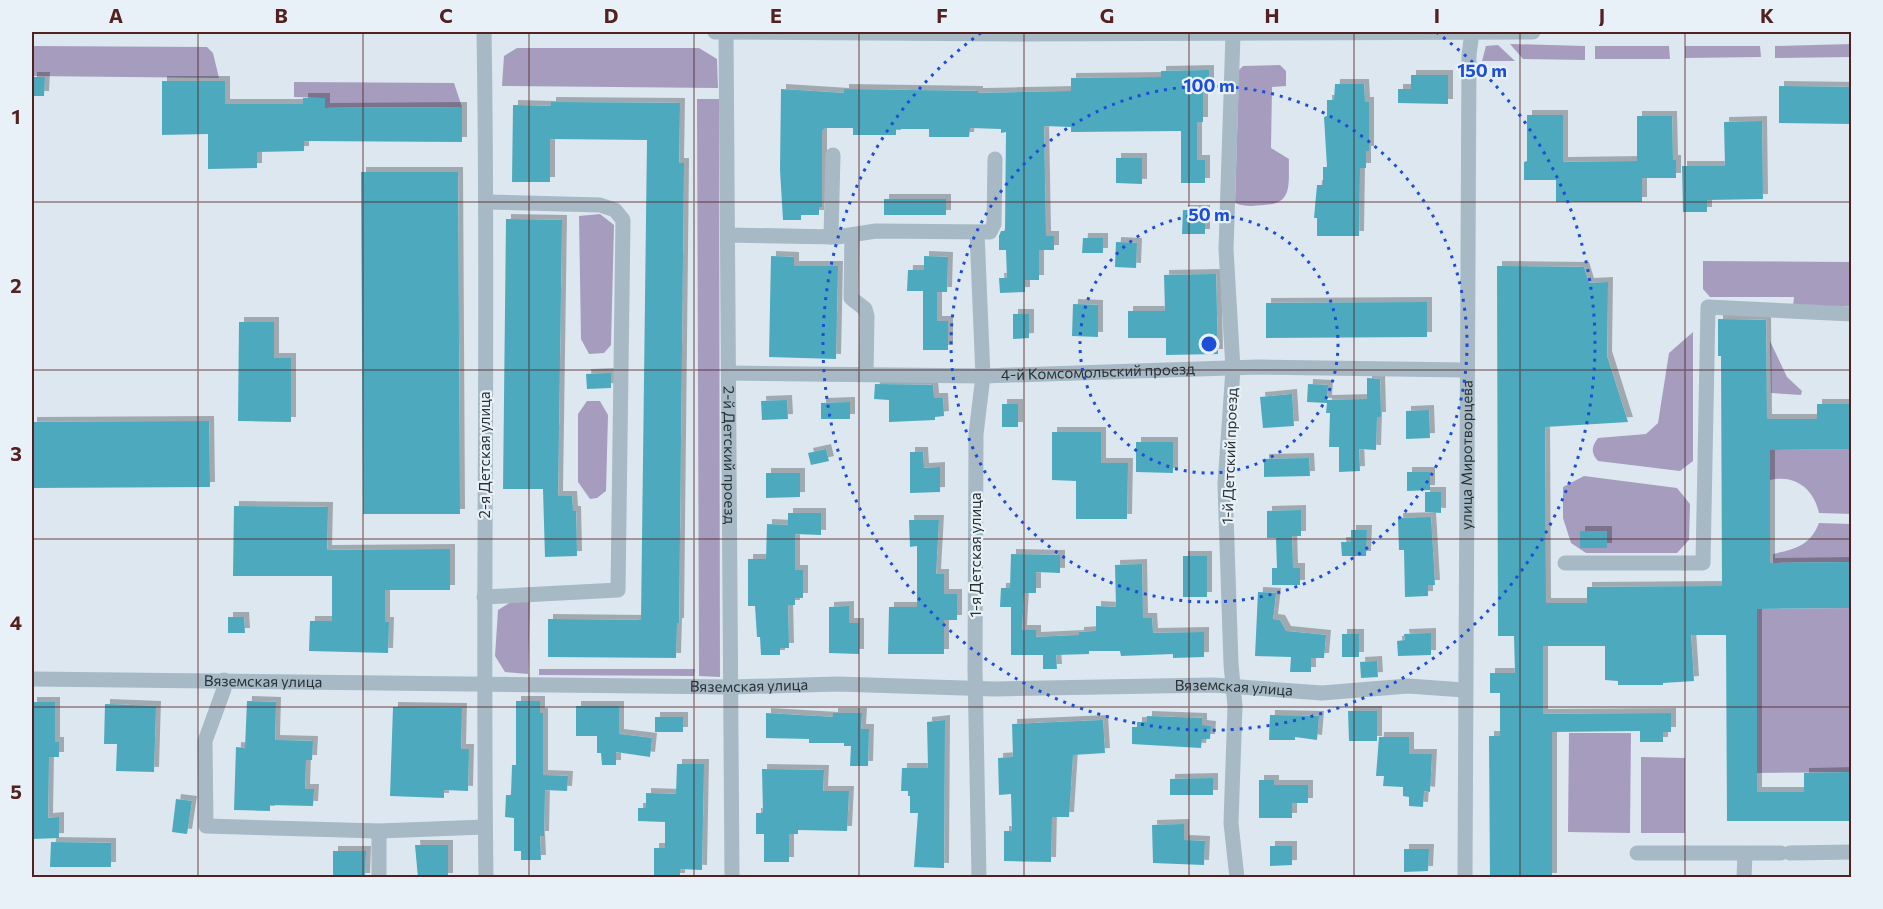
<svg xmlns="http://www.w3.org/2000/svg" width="1883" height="909" viewBox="0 0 1883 909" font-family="Commissioner,sans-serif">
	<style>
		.green { fill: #a69dbe }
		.building { fill: #4daabe; filter: url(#shadow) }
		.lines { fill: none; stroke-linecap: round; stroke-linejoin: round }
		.minor { stroke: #a6b9c5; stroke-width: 15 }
		.grid { fill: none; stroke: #542121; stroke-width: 1.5; stroke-opacity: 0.55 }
		.ring { fill: none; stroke: #1d4ed8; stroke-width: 3; stroke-dasharray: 3 6 }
		.labels { text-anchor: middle; stroke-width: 4.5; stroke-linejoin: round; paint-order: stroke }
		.street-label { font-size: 15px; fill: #283235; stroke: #e8f1f8 }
		.centre { fill: #1d4ed8; stroke: #e8f1f8; stroke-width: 3 }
		.ring-label { font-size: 18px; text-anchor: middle; font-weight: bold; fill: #1d4ed8; stroke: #e8f1f8; stroke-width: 4.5; stroke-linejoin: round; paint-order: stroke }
		.neatline { fill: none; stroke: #542121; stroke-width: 2 }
		.grid-label { font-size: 20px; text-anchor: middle; font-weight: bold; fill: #542121 }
	</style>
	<defs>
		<filter id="shadow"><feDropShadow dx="5" dy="-5" stdDeviation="0" flood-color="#0004"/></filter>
	</defs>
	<rect width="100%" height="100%" fill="#dce7f0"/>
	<path class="green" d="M1510 44 1585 46V60L1523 59Z
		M1851 44V57L1775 58V46Z
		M1498 45 1515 61H1482L1486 46Z
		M32 46 207 47 213 53 219 78 32 76Z
		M1595 46H1669L1670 59H1595Z
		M1685 46H1760L1761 57 1685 58Z
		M517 48H699L717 59 718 88 502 86 504 56Z
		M1280 65 1286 71V86L1272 87 1271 148 1289 159C1288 183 1294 204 1264 205 1254 206 1245 207 1235 203L1239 70 1243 66Z
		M294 82 454 83 462 107 325 108 324 98 294 97Z
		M697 99H719L720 677 699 676Z
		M600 214 614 225 611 345 604 353 589 354 581 339 579 216Z
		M1703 261 1851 262V306H1793L1794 297H1710L1703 289Z
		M1693 332V461L1680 471 1598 461C1591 453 1591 447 1598 438L1646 434 1658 423 1669 353Z
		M1770 341 1787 377 1802 391 1801 395 1771 393Z
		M587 401H600L608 415 606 491 597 498 590 499 578 482V414Z
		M1851 449V514L1819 513C1814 489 1795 474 1770 480V456H1754V450Z
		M1584 476 1677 488 1690 504 1689 540 1677 553H1586L1571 543 1563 518V487Z
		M1819 523 1851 524V562L1773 563V554C1795 549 1810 546 1819 523Z
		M511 602H530L528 674 505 672 495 656 498 610Z
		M1851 608V772L1757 773V609Z
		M539 669H695L694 676 539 675Z
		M1569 733H1631L1630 833 1568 832Z
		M1641 757 1685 758V833H1641Z"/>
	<path class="building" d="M1209 70V85H1203V122H1197V160H1205V183H1181V131L1071 132V127L1044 126 1046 236H1054V250H1039V280H1025V292L1000 293 999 278H1007L1006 250H999V236L1001 231H1005L1006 132 1001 133V129L970 128 969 137H929V129H896V135H853V128H825L822 131V207H819V215H801V220H783L780 170 781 89 844 93V89L978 91V93L1071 91V78L1161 77V71Z
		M1411 75H1448V104L1398 103V89H1411Z
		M32 77H45L44 96H32Z
		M162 81H225V104H303V98H325V108L462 107V142L304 141V151L257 152V168L208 169V134L162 135Z
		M1335 84H1364L1365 102H1369V151H1366V168H1360L1359 236H1317V218H1314L1317 185H1323V167H1327L1324 117 1327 116V100H1334Z
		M1779 86 1851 87V124L1779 123Z
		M551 102 680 103 679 163H684L679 623H677L676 658 548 657V619L641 620 647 140 550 139V182H512L513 105 551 106Z
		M1527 115H1563V162L1637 161V116H1672L1673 160H1676V178H1642V202H1556V180H1524V162L1527 161Z
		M1762 121 1763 199 1707 200V212H1683L1682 166H1725L1724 122Z
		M1116 158H1142V184L1116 183Z
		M361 172H458L460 514H363Z
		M884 199H946V215H884Z
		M1183 210H1205V234H1182Z
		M506 219 562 220 558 496H572L573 511H576L577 556 545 557 543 489H503Z
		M1083 238H1103V253H1082Z
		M1116 242 1137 243 1136 268 1115 267Z
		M771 256 794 257V266H838L836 359 769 357Z
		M924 256 948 257 947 292H937V321H948V350H923V291H907L908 270H924Z
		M1497 266 1584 267 1589 283 1608 282 1607 356 1628 422 1545 427 1546 603H1587V587L1722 586 1721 356H1718V319L1766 320 1767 419H1817V404H1851V449L1770 450V563L1851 562V608L1757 609V792H1804V773L1851 772V821H1727L1726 635H1691L1694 681 1663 683V685H1618V681L1605 680V646H1543V714L1671 713V732H1663V742H1640V731L1552 732V878H1490L1489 736H1500V693H1490V673H1515L1514 636H1498Z
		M1216 274 1218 354 1166 355V338H1128V311H1165L1164 275Z
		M1427 302V337L1266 338V303Z
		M1073 304 1098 305V337L1072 336Z
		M1013 314H1029V338L1013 339Z
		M239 322H274V358H291V422L238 421Z
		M611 373V388L587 389 586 374Z
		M1367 378 1380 379 1381 417H1377L1376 450 1359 449 1360 471 1339 472V447H1329L1330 413H1326L1327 403 1307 402 1308 384 1328 385 1327 400 1367 399Z
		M875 384 933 385 934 398H943L944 416 935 417V420L889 422V400L874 399Z
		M1292 394 1294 426 1263 428 1260 397Z
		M787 400 788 419 762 420 761 401Z
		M850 402V419H821V403Z
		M1002 404H1018V427H1002Z
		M1429 410 1430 438 1406 439V411Z
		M209 421 210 487 32 488V422Z
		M1052 432H1101V463H1128L1127 519H1076V481L1052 480Z
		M1136 442H1173V473L1136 472Z
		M826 449 829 461 811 465 808 453Z
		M910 452H923L924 468 940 467V492L910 493Z
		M1309 458 1310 476 1264 477V459Z
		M1407 472H1430V490L1407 491Z
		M766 473H800V497L766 498Z
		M1425 492H1441V513L1425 512Z
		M234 506 328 507 327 550 450 549V590H385V622H389L388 653 309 651 310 621H332V576H233Z
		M1301 510V536H1292L1293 568H1300V585H1272V568H1277L1276 538H1267V511Z
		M788 513H821V535L795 534V570H803V598H795V605H788L789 648H780V655H761L760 637H757L755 606H748V559H766L767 524 788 525Z
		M1431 517 1435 585H1428V596L1405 597 1404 550H1399L1398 518Z
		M909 520H939L936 574H944V594H957V620H944V654H888L889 607H917V546L910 547Z
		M1351 530H1367L1366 556H1342L1341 542H1351Z
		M1580 531H1607V548H1580Z
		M1011 554 1060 555V573L1036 572V593H1024L1022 630H1036V637L1079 635V632L1096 631V606L1116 607 1115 565 1142 564 1143 618H1152L1153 633 1204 632V657L1173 658V654L1121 656 1120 651H1089V654L1056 655 1057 669H1043V655H1011V607H1000L1001 588H1010Z
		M1183 556H1207V597H1183Z
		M1258 592 1276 593 1273 619 1280 620 1286 631 1326 635 1324 658H1311V672H1290L1291 657 1255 656Z
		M849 606V623H859V654L829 653V607Z
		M228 617H244L245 633H228Z
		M1431 633V655L1398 656 1397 641 1405 640 1404 634Z
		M1342 634H1359V657H1342Z
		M1377 661 1378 677 1361 678 1360 662Z
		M247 701 276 702 275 740 313 741 312 760H306L305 789H314L313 806 270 805V811L234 810 236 747 245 748Z
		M516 701H540V713H543V775L568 776 567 791 545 790 544 836H540L541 860H521V851H514V818L505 817 506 795H511L512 765H516Z
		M32 702H55V742H59V757H49L48 818 59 817V838L32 839Z
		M105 704 156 706 154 772 116 771 117 744H104Z
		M576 706H619V734L652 738 650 757 616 752V765H602L601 753H597V736H576Z
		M393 707 462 708 461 749H469L468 791 444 790V798L390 796Z
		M1348 711H1377V741H1349Z
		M766 713 833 717V713H862L861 729H869L868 766H850L851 746H844V743H809V739L766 738Z
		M1270 715 1319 716 1317 740 1295 737V740H1269Z
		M1147 716 1202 718V725L1211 726 1210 739H1202L1201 748 1132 744V727H1137V722H1147Z
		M655 717H683V732H655Z
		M945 720 944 868 914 867 918 813H910V796H908V791H901L902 768H928L927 722Z
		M1103 720 1105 753 1073 755 1069 817H1052L1051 862 1004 861V831H1012L1011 794 999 795 998 758 1013 757 1012 724Z
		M1379 737H1409V754H1432L1430 792 1424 791 1423 807 1409 806V797L1403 796V787L1383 786 1384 776H1376Z
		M677 764H704L702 870 680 869V878H654V848H665V822L638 821V808H646V793L676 794Z
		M762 769 824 770 823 791H849L847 831 798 830V834H789V862H764V834H756V813H763Z
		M1213 778V795H1170V779Z
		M1259 780H1274V785H1308V803H1292V818H1259Z
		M176 799 192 801 187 834 172 832Z
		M1184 824V840L1205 841 1204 865 1153 863 1152 825Z
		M51 842 111 843V867H50Z
		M415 845H448V878H418Z
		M1270 846H1292V865L1270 866Z
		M1404 849H1429L1428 871 1404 872Z
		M333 851H366L365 878H333Z"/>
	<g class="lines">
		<g class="minor">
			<path d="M484 32C489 314 482 595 486 878"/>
			<path d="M715 32 1019 34 1533 32"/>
			<path id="s1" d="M726 32 732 878"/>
			<path d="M1233 34 1226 249 1233 369 1225 484 1231 664 1235 706 1231 823 1237 878"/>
			<path d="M977 233 983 376 976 434 975 669 979 878"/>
			<path d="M728 235 837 237 876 231 990 232 994 224 995 159"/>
			<path d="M852 235 851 298 865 309 867 316 866 374"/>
			<path d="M831 237 833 155"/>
			<path id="s2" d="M730 373 983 376 1258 367 1465 370"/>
			<path d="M1565 563H1703L1708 307 1852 314"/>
			<path d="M484 597 618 590 623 220 615 210 600 205 487 202"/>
			<path id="s3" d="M32 679 732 687 837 684 995 689 1213 685 1322 693 1408 686 1464 690"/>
			<path d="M224 680V689L205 741 206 826 379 831"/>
			<path d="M1637 853H1781"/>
			<path d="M1790 853 1852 852"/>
			<path d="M379 878V831L485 827"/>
			<path id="s4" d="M1465 878 1469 55 1472 32"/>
			<path d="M1744 878 1745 854"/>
		</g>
	</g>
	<path class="grid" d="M198 32V878M363 32V878M529 32V878M694 32V878M859 32V878M1024 32V878M1189 32V878M1354 32V878M1520 32V878M1685 32V878M32 202H1852M32 370H1852M32 539H1852M32 707H1852"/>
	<g class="ring">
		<circle cx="1209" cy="344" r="129"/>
		<circle cx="1209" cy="344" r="258"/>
		<path d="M1436 32A386 386 0 1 1 982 32"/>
	</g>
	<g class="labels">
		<g class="street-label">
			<text dy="5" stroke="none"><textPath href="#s2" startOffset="368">4-й Комсомольский проезд</textPath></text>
			<text dy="5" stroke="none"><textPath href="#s1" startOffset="423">2-й Детский проезд</textPath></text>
			<text dy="5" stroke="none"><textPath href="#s4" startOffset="423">улица Миротворцева</textPath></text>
			<text transform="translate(485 455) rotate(-90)" y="5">2-я Детская улица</text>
			<text transform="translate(1230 456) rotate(-88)" y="5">1-й Детский проезд</text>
			<text transform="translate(976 555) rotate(-90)" y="5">1-я Детская улица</text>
			<text dy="5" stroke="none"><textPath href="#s3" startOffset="231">Вяземская улица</textPath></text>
			<text dy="5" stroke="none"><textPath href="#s3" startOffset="717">Вяземская улица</textPath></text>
			<text dy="5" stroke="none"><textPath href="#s3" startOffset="1202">Вяземская улица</textPath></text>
		</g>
	</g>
	<circle cx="1209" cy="344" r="9" class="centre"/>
	<g class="ring-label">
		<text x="1482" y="77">150 m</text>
		<text x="1209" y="92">100 m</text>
		<text x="1209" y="221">50 m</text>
	</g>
	<rect width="1883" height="909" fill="none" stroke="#e8f1f8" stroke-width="66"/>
	<rect x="33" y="33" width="1817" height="843" class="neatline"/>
	<g class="grid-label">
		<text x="116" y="23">A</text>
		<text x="281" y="23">B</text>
		<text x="446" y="23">C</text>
		<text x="611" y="23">D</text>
		<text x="776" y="23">E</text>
		<text x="942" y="23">F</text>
		<text x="1107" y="23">G</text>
		<text x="1272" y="23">H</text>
		<text x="1437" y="23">I</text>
		<text x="1602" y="23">J</text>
		<text x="1767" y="23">K</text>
		<text x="16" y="124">1</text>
		<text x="16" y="293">2</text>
		<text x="16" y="461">3</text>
		<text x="16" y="630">4</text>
		<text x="16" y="799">5</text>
	</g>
</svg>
